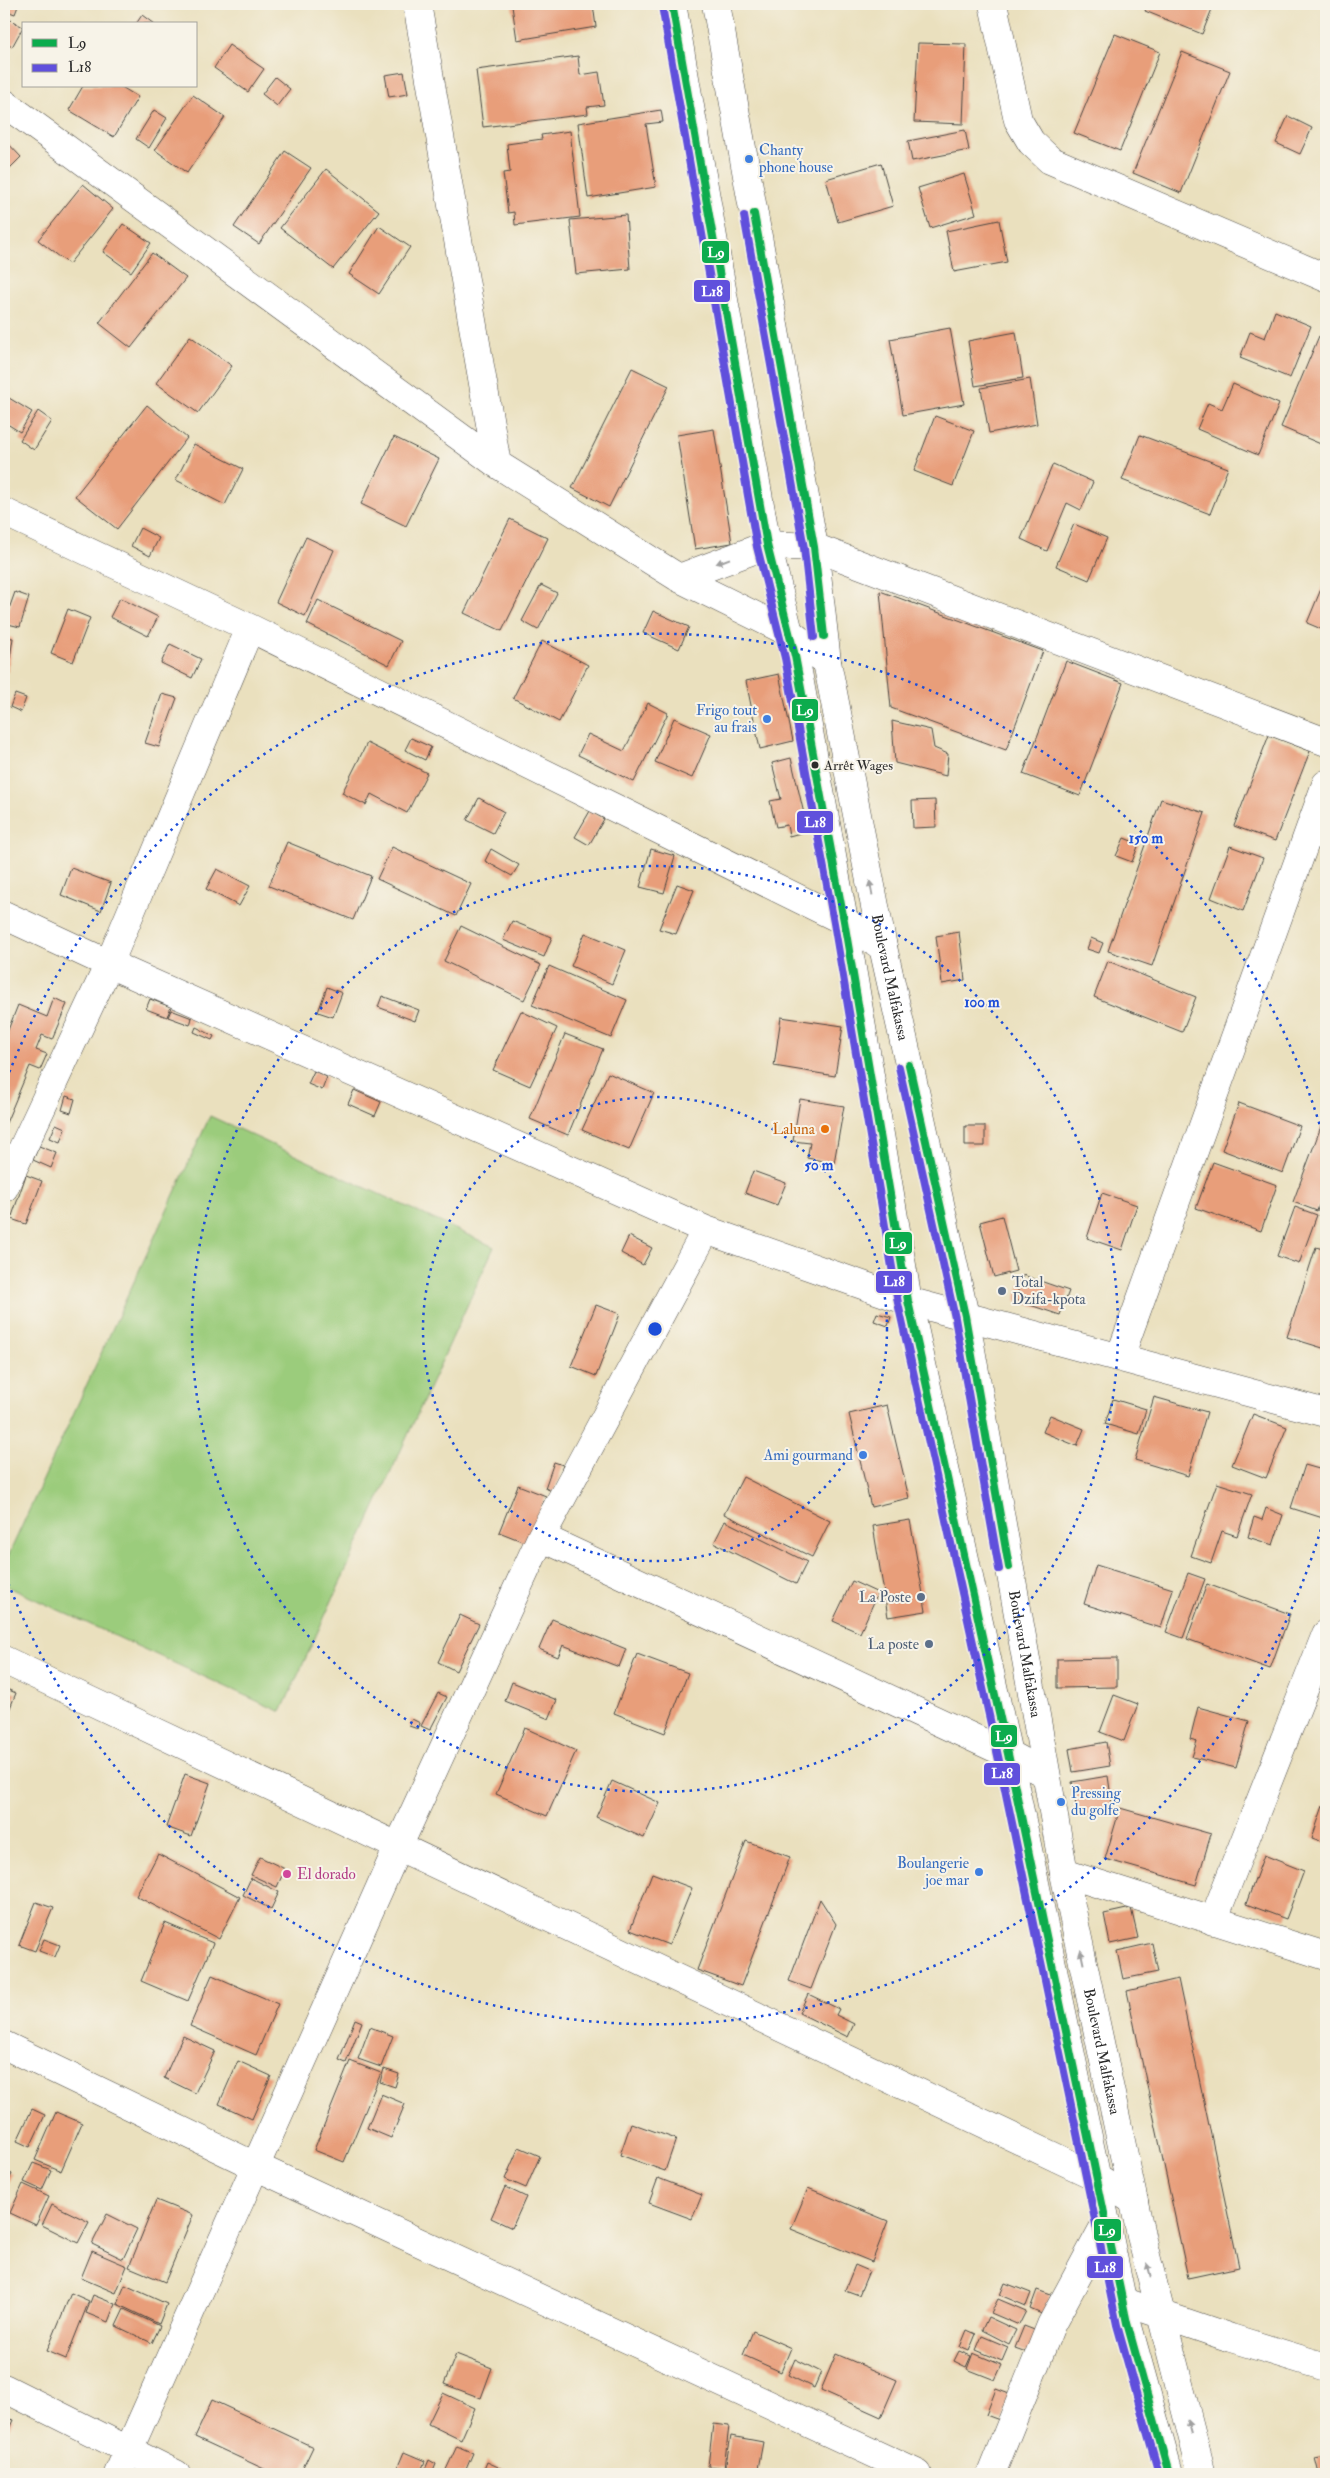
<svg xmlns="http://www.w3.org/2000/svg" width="1330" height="2478" viewBox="0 0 1330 2478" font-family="'IM FELL Double Pica',serif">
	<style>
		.green { fill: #9bcc7c; stroke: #637c54 }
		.building { fill: #e89e7a }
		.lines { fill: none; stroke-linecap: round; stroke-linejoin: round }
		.minor-casing { stroke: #484641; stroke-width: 29 }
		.major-casing { stroke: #484641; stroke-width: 29 }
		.minor { stroke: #fff; stroke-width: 28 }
		.major { stroke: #fff; stroke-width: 28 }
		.bus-1-casing { stroke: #f7f3e8; stroke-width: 11 }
		.bus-2-casing { stroke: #f7f3e8; stroke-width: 11 }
		.bus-1 { stroke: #0cac4d; stroke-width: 8 }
		.bus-2 { stroke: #6050dc; stroke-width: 8 }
		.oneway { fill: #a0a0a0 }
		.ring { fill: none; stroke: #1d4ed8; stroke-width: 2.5; stroke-dasharray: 2.5 5 }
		.shop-dot { fill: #3f7fe0; stroke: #f7f3e8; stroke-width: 2 }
		.bus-dot { fill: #2b2b2b; stroke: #f7f3e8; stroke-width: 2 }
		.food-dot { fill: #e8710a; stroke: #f7f3e8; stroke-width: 2 }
		.service-dot { fill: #5c6f8a; stroke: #f7f3e8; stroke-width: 2 }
		.hotel-dot { fill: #d1479c; stroke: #f7f3e8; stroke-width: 2 }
		.labels { text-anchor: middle; stroke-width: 4; stroke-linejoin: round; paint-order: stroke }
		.bus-label { font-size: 14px; fill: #2b2b2b; stroke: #f7f3e8; text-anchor: start }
		.shop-label { font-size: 15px; fill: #366cbe; stroke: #f7f3e8; text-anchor: end }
		.street-label { font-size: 15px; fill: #2b2b2b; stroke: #f7f3e8 }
		.food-label { font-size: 15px; fill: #c56008; stroke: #f7f3e8; text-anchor: end }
		.service-label { font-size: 15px; fill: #4e5e75; stroke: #f7f3e8; text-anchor: end }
		.hotel-label { font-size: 15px; fill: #b23c85; stroke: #f7f3e8; text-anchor: start }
		.centre { fill: #1d4ed8; stroke: #f7f3e8; stroke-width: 2.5 }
		.ring-label { font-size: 15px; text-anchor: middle; font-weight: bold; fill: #1d4ed8; stroke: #f7f3e8; stroke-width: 4; stroke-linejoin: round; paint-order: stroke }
		.line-badge { stroke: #f7f3e8; stroke-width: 2 }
		.badge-label { font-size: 14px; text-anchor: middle; font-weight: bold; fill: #fff }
	</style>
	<rect width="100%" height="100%" fill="#f7f3e8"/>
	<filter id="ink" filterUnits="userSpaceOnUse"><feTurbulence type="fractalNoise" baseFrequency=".02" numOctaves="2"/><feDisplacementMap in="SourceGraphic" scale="10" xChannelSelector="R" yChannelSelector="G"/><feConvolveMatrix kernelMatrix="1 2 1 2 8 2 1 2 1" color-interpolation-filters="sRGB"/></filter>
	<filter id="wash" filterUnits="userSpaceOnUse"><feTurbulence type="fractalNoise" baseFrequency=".0096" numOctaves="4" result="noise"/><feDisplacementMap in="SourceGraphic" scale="20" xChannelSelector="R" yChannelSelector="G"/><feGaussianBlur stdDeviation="1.12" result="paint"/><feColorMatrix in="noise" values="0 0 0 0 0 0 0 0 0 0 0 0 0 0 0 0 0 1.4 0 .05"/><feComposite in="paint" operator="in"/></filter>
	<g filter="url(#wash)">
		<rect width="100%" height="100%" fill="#eae0be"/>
		<path class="green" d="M210 1116 494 1247 281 1712 4 1585V1565Z"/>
		<g id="blocks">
			<path class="building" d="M4 4 18 6 15 14 4 10Z
				M524 4H593L596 27 517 40 512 6Z
				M1148 4H1214L1202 34 1145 11Z
				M142 15 154 24H136Z
				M9 19 23 27 12 47 4 42V28Z
				M1115 34 1160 52 1120 151 1074 133Z
				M918 43 966 44 963 124 914 122Z
				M229 45 264 69 248 92 214 68Z
				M1182 52 1230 71 1181 193 1133 173Z
				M578 56 580 75 599 72 604 105 587 107 588 114 483 127 476 70Z
				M404 72 408 94 389 97 385 75Z
				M275 77 290 89 277 106 262 94Z
				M83 86H120L138 97 114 137 69 110Z
				M193 95 225 117 187 173 155 150Z
				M154 110 167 118 149 148 136 139Z
				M661 110 663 122 646 124 656 187 588 198 578 123Z
				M1288 116 1312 128 1300 154 1276 143Z
				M965 130 969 150 912 161 908 141Z
				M570 131 580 217 515 225 514 212 508 213 503 173 510 172 507 144 542 139 541 135Z
				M4 139 21 157 4 174Z
				M285 151 311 168 259 244 234 227Z
				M881 163 893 206 838 222 826 179Z
				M326 169 379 211 333 269 280 228Z
				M964 174 976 214 930 228 918 188Z
				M83 184 113 209 69 264 38 240Z
				M626 215 630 269 576 274 570 220Z
				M999 220 1007 262 954 272 946 231Z
				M123 224 151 243 131 272 103 252Z
				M379 226 410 247 379 294 349 274Z
				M152 253 186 278 131 348 99 323Z
				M1275 311 1311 326 1290 378 1240 358 1250 332 1265 338Z
				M950 328 964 404 903 415 890 339Z
				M1016 332 1023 378 975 386 968 341Z
				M190 336 232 366 198 413 156 383Z
				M1319 336 1326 339V438L1323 445 1281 427Z
				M632 368 669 386 609 507 572 488Z
				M1030 379 1037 424 989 433 981 388Z
				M1233 384 1279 404 1258 455 1197 429 1208 403 1222 409Z
				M9 398 32 412 20 432 4 422V405Z
				M147 405 187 438 117 529 75 496Z
				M38 411 52 421 34 450 20 440Z
				M935 416 974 431 953 486 914 471Z
				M714 429 732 543 695 549 677 435Z
				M1140 435 1228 468 1210 514 1122 480Z
				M394 437 439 459 406 526 361 504Z
				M194 444 243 469 225 505 176 480Z
				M1053 464 1093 482 1081 510 1067 503 1047 551 1021 539Z
				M510 519 548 538 502 631 464 613Z
				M1074 524 1107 538 1089 580 1056 566Z
				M140 528 159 538 150 556 131 546Z
				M306 537 334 550 305 616 276 602Z
				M1326 577V631L1307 623Z
				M541 585 557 593 538 630 522 621Z
				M880 591 1043 651 1006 750 891 708Z
				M15 592 29 597 20 627 4 623Z
				M120 598 158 617 148 636 110 617Z
				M318 600 401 641 389 665 307 624Z
				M68 609 90 618 73 662 51 653Z
				M653 611 689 627 679 649 643 633Z
				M4 637 13 638 8 672 4 671Z
				M542 641 588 665 559 722 513 698Z
				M170 644 201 659 192 678 161 663Z
				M1066 661 1123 683 1080 796 1023 774Z
				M779 674 793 741 760 749 746 681Z
				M15 694 26 698 21 712 10 707Z
				M162 694 177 698 159 747 145 743Z
				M648 703 668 713 634 782 578 755 588 734 624 751Z
				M674 718 711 734 692 778 655 762Z
				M892 721 931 730 934 748 948 754 946 776 895 763Z
				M1269 735 1310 751 1275 841 1234 826Z
				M411 738 431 747 425 760 405 750Z
				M367 743 427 773 407 813 371 794 366 805 342 793Z
				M791 758 808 831 789 836 787 825 776 827 770 801 781 799 772 763Z
				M479 798 504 812 493 833 467 820Z
				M1161 799 1205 813 1152 966 1108 951Z
				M935 800 936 827 913 828 912 801Z
				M590 811 604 819 589 845 575 837Z
				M1124 838 1139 844 1132 862 1116 856Z
				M287 842 371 876 353 920 269 886Z
				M1230 846 1263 858 1243 911 1211 898Z
				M392 847 471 884 456 916 377 879Z
				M491 849 519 865 512 876 485 861Z
				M651 849 675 856 664 893 640 887Z
				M71 868 111 883 101 911 61 895Z
				M217 869 250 886 239 906 206 889Z
				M677 884 694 890 676 934 659 929Z
				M512 921 552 937 544 957 503 940Z
				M461 926 541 965 524 1000 444 961Z
				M959 932 965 980 942 984 936 936Z
				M585 933 626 950 612 984 571 966Z
				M1091 938 1103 943 1099 953 1087 949Z
				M1108 961 1196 997 1182 1032 1094 997Z
				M549 966 627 1000 611 1038 532 1005Z
				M327 987 342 993 333 1017 318 1012Z
				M382 996 419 1010 415 1021 378 1007Z
				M54 998 67 1004 52 1039 42 1035 36 1050 47 1054 40 1070 30 1066 6 1123 4 1122V1040L18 1005 47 1017Z
				M150 999 171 1007 167 1017 146 1009Z
				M171 1010 192 1018 190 1025 168 1017Z
				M521 1011 557 1028 530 1086 493 1070Z
				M781 1017 843 1026 835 1076 774 1066Z
				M196 1027 214 1036 212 1040 194 1032Z
				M565 1034 603 1049 568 1135 530 1119Z
				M314 1071 327 1077 322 1090 308 1084Z
				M608 1073 654 1093 629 1150 582 1130Z
				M354 1090 381 1102 375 1116 348 1104Z
				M66 1096 75 1099 71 1113 62 1110Z
				M800 1099 844 1106 834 1163 807 1158 810 1143 793 1141Z
				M1239 1103 1300 1126 1283 1173 1222 1150Z
				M56 1124 65 1128 60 1142 50 1138Z
				M1322 1124 1326 1125V1186L1317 1211 1293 1202Z
				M965 1126H985V1146H965Z
				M39 1146 57 1153 51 1168 33 1160Z
				M1213 1162 1277 1185 1261 1231 1196 1208Z
				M753 1171 786 1183 777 1205 745 1193Z
				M26 1175 42 1181 26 1224 11 1219Z
				M1102 1193 1137 1205 1122 1250 1087 1238Z
				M1295 1207 1317 1215 1299 1264 1277 1256Z
				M1002 1216 1016 1271 994 1277 980 1222Z
				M629 1236 652 1248 643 1265 621 1253Z
				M1316 1247 1326 1250V1349L1287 1337Z
				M1023 1275 1069 1291 1060 1315 1015 1300Z
				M596 1305 620 1314 596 1376 571 1366Z
				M877 1313 891 1317 888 1326 874 1321Z
				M1154 1397 1207 1412 1188 1476 1135 1460Z
				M1113 1399 1146 1409 1139 1434 1105 1424Z
				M887 1405 909 1498 871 1507 849 1414Z
				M1253 1414 1287 1427 1266 1478 1232 1465Z
				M1050 1415 1084 1429 1077 1446 1043 1432Z
				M554 1462 563 1465 554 1492 545 1488Z
				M1305 1465 1326 1471V1519L1291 1508Z
				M743 1477 830 1521 812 1557 724 1514Z
				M1217 1483 1252 1494 1237 1536 1222 1531 1211 1563 1191 1556Z
				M518 1485 546 1496 527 1543 499 1532Z
				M1266 1508 1283 1515 1273 1545 1248 1537 1254 1517 1262 1520Z
				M910 1520 926 1611 888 1617 873 1526Z
				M725 1521 807 1562 796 1584 714 1543Z
				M1096 1565 1173 1589 1161 1628 1084 1604Z
				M1188 1573 1205 1579 1183 1638 1166 1632Z
				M852 1581 878 1593 860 1633 833 1621Z
				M1207 1584 1290 1614 1270 1669 1187 1639Z
				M460 1615 479 1624 456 1671 438 1662Z
				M552 1619 626 1649 619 1667 563 1645 558 1657 539 1649Z
				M637 1654 688 1673 665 1733 614 1713Z
				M1117 1658V1687L1057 1688V1659Z
				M512 1682 557 1700 549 1719 505 1701Z
				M4 1688 16 1693 4 1723Z
				M438 1693 447 1697 430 1730 421 1726Z
				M1114 1695 1138 1704 1124 1741 1100 1732Z
				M1198 1707 1249 1721 1236 1768 1192 1757 1197 1741 1190 1739Z
				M412 1719 420 1723 418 1729 409 1726Z
				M525 1728 576 1751 547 1816 496 1794Z
				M1106 1742 1110 1766 1073 1772 1069 1749Z
				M185 1774 210 1783 191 1836 166 1827Z
				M1108 1776 1113 1811 1078 1817 1072 1782Z
				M612 1781 660 1803 644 1838 596 1817Z
				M1323 1806 1326 1807V1843L1312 1838Z
				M1120 1808 1211 1834 1196 1885 1105 1859Z
				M746 1841 790 1857 741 1986 697 1970Z
				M158 1854 240 1897 219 1939 136 1896Z
				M1264 1855 1304 1871 1286 1919 1246 1904Z
				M260 1857 285 1869 277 1887 251 1875Z
				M652 1873 692 1888 669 1945 630 1930Z
				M251 1878 279 1892 271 1909 243 1895Z
				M820 1899 836 1924 811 1989 789 1981Z
				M36 1902 53 1908 35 1951 19 1945Z
				M1131 1908 1138 1938 1110 1944 1104 1914Z
				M165 1923 213 1943 188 2001 141 1981Z
				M44 1939 60 1945 55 1957 39 1951Z
				M1152 1943 1158 1972 1123 1979 1117 1951Z
				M212 1975 278 2004 256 2055 190 2026Z
				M1178 1979 1239 2267 1188 2278 1127 1991Z
				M808 1994 839 2009 836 2015 854 2024 848 2037 799 2013Z
				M355 2019 362 2022 346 2063 339 2060Z
				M370 2027 393 2036 381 2067 358 2059Z
				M183 2036 215 2051 195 2093 164 2078Z
				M238 2061 271 2076 252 2119 219 2104Z
				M350 2061 381 2073 344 2162 314 2150Z
				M384 2069 399 2074 395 2087 380 2082Z
				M381 2094 405 2104 391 2138 367 2128Z
				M32 2109 45 2115 30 2147 17 2141Z
				M56 2112 82 2123 61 2171 35 2160Z
				M631 2123 676 2139 665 2171 620 2155Z
				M519 2147 540 2156 526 2188 505 2179Z
				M33 2163 51 2170 42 2190 24 2182Z
				M4 2170 12 2174 4 2191Z
				M658 2178 702 2195 692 2219 649 2203Z
				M23 2184 49 2196 36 2225 10 2213Z
				M505 2187 526 2197 512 2228 491 2218Z
				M808 2188 888 2221 872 2262 791 2229Z
				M156 2200 193 2215 165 2282 129 2267Z
				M52 2204 89 2222 78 2243 42 2225Z
				M107 2214 137 2229 123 2259 92 2244Z
				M92 2251 127 2266 116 2293 81 2278Z
				M855 2265 869 2271 859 2295 845 2290Z
				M1005 2283 1031 2293 1026 2306 1000 2295Z
				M125 2285 167 2304 159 2324 117 2304Z
				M1037 2290 1051 2295 1044 2315 1030 2309Z
				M71 2293 89 2301 66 2359 47 2351Z
				M93 2295 115 2304 108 2322 86 2313Z
				M998 2299 1026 2311 1019 2325 991 2313Z
				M124 2309 160 2326 152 2343 116 2326Z
				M988 2317 1016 2330 1009 2344 982 2330Z
				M1024 2326 1037 2331 1029 2353 1015 2348Z
				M967 2330 976 2334 969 2351 960 2347Z
				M753 2331 791 2348 781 2372 743 2355Z
				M982 2336 1008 2347 1002 2361 976 2350Z
				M959 2351 971 2356 966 2367 954 2361Z
				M973 2353 1002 2365 995 2380 967 2369Z
				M456 2354 492 2368 481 2398 444 2384Z
				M836 2354 897 2380 881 2417 821 2390Z
				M795 2359 821 2372 814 2388 788 2375Z
				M996 2389 1012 2395 1002 2421 986 2415Z
				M443 2393 475 2408 461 2440 428 2424Z
				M212 2400 313 2447 300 2474H275L195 2437Z
				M4 2417 13 2420 4 2440Z
				M713 2424 729 2426 724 2468 708 2466Z
				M731 2436 763 2442 757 2474H724Z
				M457 2446 473 2453 464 2474H444Z
				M404 2452 425 2461 420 2474H405L396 2471Z
				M1326 2456V2474H1319L1315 2458Z
				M429 2460 436 2464 432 2474H423Z
				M487 2462 514 2474H482Z"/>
		</g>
	</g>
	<g filter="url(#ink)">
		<use href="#blocks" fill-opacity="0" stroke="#484641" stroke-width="1"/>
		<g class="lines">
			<g class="minor-casing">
				<path id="minor" d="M417 4 497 464
					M993 4 1018 120 1031 142 1050 160 1326 278
					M4 103 497 464 679 578 790 633 827 662
					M4 512 250 628 844 921 883 947
					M679 578 767 545 814 547 1326 742
					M4 915 109 964 706 1230 908 1301 1326 1413
					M4 1188 109 964 250 628
					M1120 1357 1326 784
					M541 1537 1008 1754 1045 1774
					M4 1660 1095 2176 1134 2201
					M1064 1873 1326 1956
					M1213 1921 1326 1634
					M4 2045 257 2167 918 2474
					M1122 2301 1231 2338 1326 2367
					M4 2388 176 2474
					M118 2474 398 1847 541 1537 706 1230
					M991 2474 1051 2325 1106 2223"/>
			</g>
			<g class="major-casing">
				<g id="major">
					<path d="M672 4 767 545 795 656 844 921 908 1301 1008 1754 1127 2323 1169 2474"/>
					<path id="s1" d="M716 4 814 547 827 662 883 947 965 1316 1064 1873 1142 2240 1202 2474"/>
				</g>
			</g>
			<use href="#minor" class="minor"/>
			<use href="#major" class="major"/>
			<g class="bus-1-casing">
				<path id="bus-1" d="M672 4 767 545 795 656 844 921 908 1301 1008 1754 1127 2323 1169 2474
					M754 214 814 547 824 636
					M909 1065 965 1316 1009 1567"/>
			</g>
			<g class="bus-2-casing">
				<path id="bus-2" d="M662 6 757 547 785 658 834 923 898 1303 998 1756 1117 2325 1159 2474
					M744 216 804 548 814 637
					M899 1067 955 1318 999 1569"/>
			</g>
			<use href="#bus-1" class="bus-1"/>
			<use href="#bus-2" class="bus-2"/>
		</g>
		<defs><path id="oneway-solid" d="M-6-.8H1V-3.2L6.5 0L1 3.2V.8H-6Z" transform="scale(1.25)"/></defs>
		<g class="oneway">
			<use href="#oneway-solid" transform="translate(723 561) rotate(159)"/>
			<use href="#oneway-solid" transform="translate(871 888) rotate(-101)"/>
			<use href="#oneway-solid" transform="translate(1082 1957) rotate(-102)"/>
			<use href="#oneway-solid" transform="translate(1149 2270) rotate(-104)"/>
			<use href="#oneway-solid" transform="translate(1189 2427) rotate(-105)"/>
		</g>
	</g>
	<g class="ring">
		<circle cx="655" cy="1329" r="232"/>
		<circle cx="655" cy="1329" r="463"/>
		<path d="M1325 1515A695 695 0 0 1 4 1572M4 1086A695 695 0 0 1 1325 1143"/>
	</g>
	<g class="shop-dot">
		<circle cx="749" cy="159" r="5"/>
		<circle cx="767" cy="719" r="5"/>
		<circle cx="863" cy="1455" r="5"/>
		<circle cx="1061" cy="1802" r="5"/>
		<circle cx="979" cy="1872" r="5"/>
	</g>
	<circle class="bus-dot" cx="815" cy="765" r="4.5"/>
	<circle class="food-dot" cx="825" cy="1129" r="5"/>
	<g class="service-dot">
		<circle cx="1002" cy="1291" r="5"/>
		<circle cx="921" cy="1597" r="5"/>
		<circle cx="929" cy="1644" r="5"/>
	</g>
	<circle class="hotel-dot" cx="287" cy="1874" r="5"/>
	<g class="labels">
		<g class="bus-label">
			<text x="824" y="770">Arrêt Wages</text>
		</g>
		<g class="shop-label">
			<text x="759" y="155" text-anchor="start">Chanty<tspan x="759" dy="17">phone house</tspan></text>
			<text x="757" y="715">Frigo tout<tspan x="757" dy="17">au frais</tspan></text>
			<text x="853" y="1460">Ami gourmand</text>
			<text x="1071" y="1798" text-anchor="start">Pressing<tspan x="1071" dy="17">du golfe</tspan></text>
			<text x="969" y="1868">Boulangerie<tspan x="969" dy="17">joe mar</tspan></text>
		</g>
		<g class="street-label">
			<text dy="5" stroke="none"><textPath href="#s1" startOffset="989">Boulevard Malfakassa</textPath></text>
			<text dy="5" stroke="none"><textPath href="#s1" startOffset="1679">Boulevard Malfakassa</textPath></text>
			<text dy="5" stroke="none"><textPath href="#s1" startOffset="2084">Boulevard Malfakassa</textPath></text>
		</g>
		<g class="food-label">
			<text x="815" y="1134">Laluna</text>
		</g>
		<g class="service-label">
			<text x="1012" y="1287" text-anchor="start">Total<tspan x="1012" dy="17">Dzifa-kpota</tspan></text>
			<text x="911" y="1602">La Poste</text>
			<text x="919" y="1649">La poste</text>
		</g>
		<g class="hotel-label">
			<text x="297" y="1879">El dorado</text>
		</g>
	</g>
	<circle cx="655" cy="1329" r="8" class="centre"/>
	<g class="ring-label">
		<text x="1146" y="843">150 m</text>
		<text x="982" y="1007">100 m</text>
		<text x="819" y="1170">50 m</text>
	</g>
	<g class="line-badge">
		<rect x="701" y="240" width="29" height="24" rx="5" fill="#0cac4d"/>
		<rect x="693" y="279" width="38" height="24" rx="5" fill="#6050dc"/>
		<rect x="791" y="698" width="28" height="24" rx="5" fill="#0cac4d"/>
		<rect x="796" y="810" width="38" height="24" rx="5" fill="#6050dc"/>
		<rect x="884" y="1231" width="29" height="24" rx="5" fill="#0cac4d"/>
		<rect x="875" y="1270" width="38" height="24" rx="5" fill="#6050dc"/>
		<rect x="990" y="1724" width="28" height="24" rx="5" fill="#0cac4d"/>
		<rect x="983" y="1762" width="38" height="24" rx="5" fill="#6050dc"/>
		<rect x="1093" y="2218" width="29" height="24" rx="5" fill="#0cac4d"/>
		<rect x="1086" y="2255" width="38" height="24" rx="5" fill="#6050dc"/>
	</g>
	<g class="badge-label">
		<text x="716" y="257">L9</text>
		<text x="712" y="296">L18</text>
		<text x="805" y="715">L9</text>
		<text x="815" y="827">L18</text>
		<text x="898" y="1248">L9</text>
		<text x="894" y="1286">L18</text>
		<text x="1004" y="1741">L9</text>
		<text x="1002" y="1778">L18</text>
		<text x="1107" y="2235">L9</text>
		<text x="1105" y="2272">L18</text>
	</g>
	<rect width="1330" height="2478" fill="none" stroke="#f7f3e8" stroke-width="20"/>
	<rect x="22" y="22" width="175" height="65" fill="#f7f3e8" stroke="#a5a39c"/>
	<rect x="32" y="39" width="25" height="8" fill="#0cac4d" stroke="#a5a39c"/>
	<text x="68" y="48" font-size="15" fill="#2b2b2b">L9</text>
	<rect x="32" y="64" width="25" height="8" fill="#6050dc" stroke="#a5a39c"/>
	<text x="68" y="72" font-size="15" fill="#2b2b2b">L18</text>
</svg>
